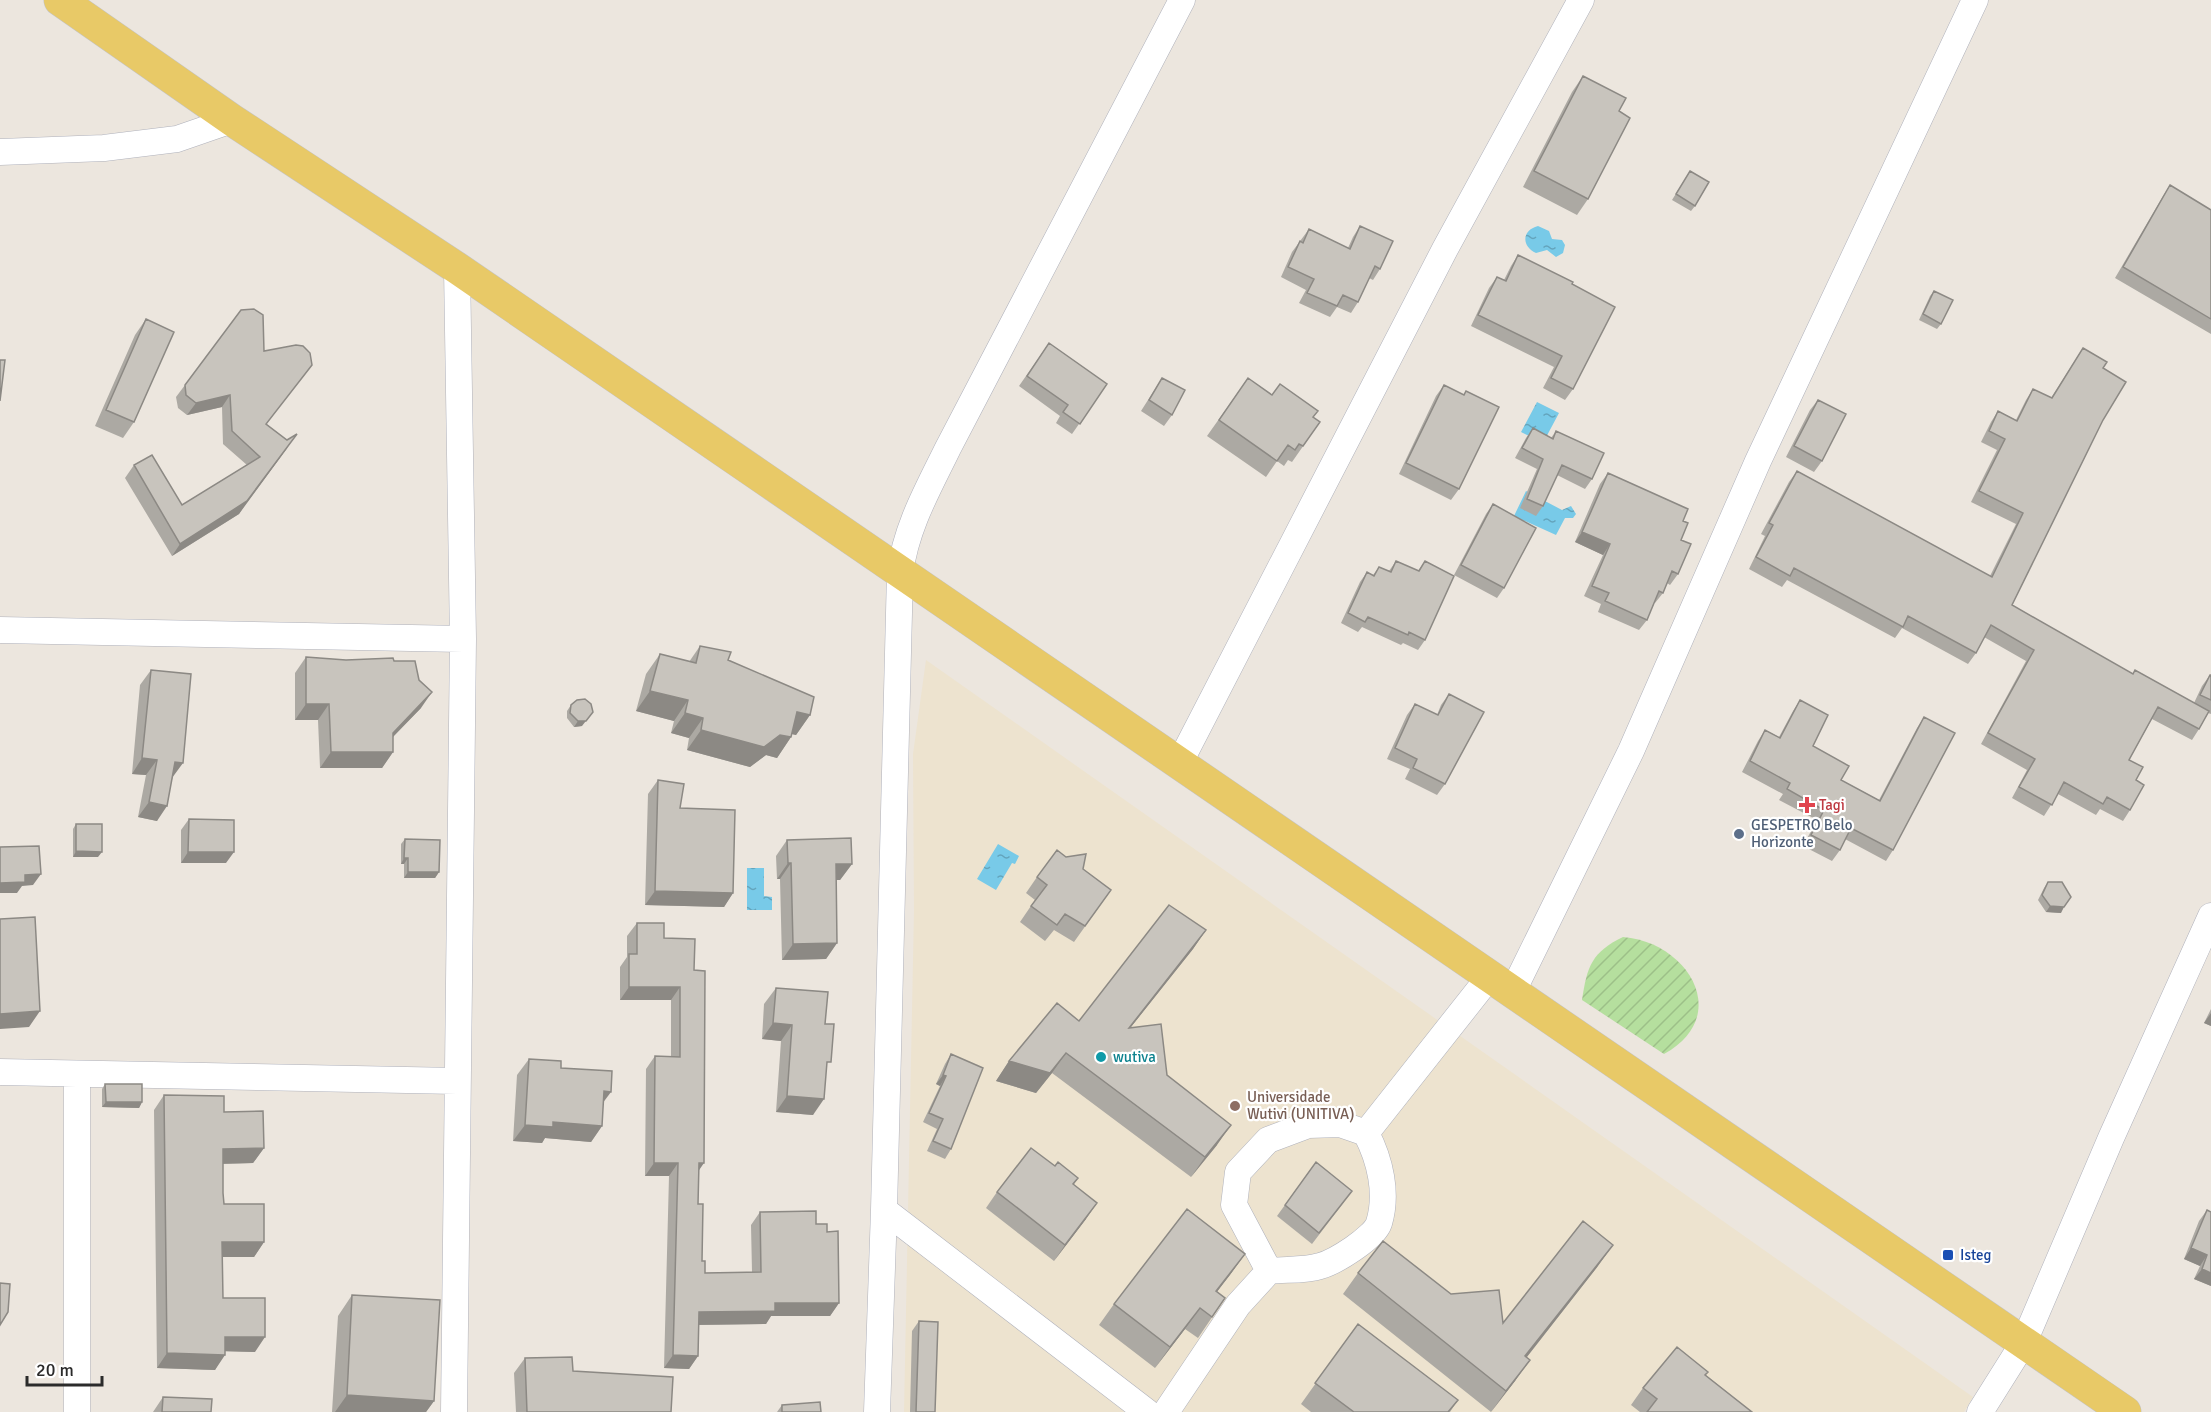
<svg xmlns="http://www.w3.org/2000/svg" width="2211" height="1412" viewBox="0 0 2211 1412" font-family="Signika,sans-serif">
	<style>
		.education { fill: #ede3cf }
		.garden { fill: url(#garden-furrows) }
		.water { fill: url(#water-ripples) }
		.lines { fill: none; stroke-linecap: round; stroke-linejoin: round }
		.minor-casing { stroke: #afb1bb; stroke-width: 27 }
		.major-casing { stroke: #c4c4c4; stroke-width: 33 }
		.minor { stroke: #fff; stroke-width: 26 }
		.major { stroke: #e8c967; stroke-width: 32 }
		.wall { fill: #aca9a3 }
		.shaded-wall { fill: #8c8984 }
		.building { fill: #c8c4bd; stroke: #8c8984; stroke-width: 1.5 }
		.health-dot { fill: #e0444e; stroke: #fff; stroke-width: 2 }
		.service-dot { fill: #5c6f8a; stroke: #fff; stroke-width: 2 }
		.culture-dot { fill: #0f9aa8; stroke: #fff; stroke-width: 2 }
		.education-dot { fill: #8d6e63; stroke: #fff; stroke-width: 2 }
		.transit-dot { fill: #1a4fb4; stroke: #fff; stroke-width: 2 }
		.labels { text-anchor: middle; stroke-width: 4.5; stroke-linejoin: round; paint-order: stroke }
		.health-label { font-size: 15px; fill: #be3a42; stroke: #fff; text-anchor: start }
		.service-label { font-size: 15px; fill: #4e5e75; stroke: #fff; text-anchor: start }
		.culture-label { font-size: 15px; fill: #0d838f; stroke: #fff; text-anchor: start }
		.education-label { font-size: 15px; fill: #785e54; stroke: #fff; text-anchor: start }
		.transit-label { font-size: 15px; fill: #164399; stroke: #fff; text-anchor: start }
	</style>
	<defs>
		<pattern id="garden-furrows" width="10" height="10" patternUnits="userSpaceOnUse" patternTransform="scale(1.5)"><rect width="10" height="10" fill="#b5df9e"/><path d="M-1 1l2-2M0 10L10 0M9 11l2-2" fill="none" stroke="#9cc088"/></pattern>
		<pattern id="water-ripples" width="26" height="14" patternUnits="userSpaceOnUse" patternTransform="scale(1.5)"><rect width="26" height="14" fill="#78cae8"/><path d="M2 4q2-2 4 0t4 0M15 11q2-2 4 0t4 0" fill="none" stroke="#63a4bc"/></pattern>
	</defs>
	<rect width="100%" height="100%" fill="#ece6de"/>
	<path class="education" d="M926 660 1973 1397 1964 1412H904L914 910 913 754Z"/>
	<path class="garden" d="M1623 937C1688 942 1733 1016 1664 1054L1582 1000C1587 966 1592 952 1623 937Z"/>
	<path class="water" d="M1538 226 1549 231 1552 239 1562 240 1565 245 1563 253 1556 257 1547 250 1536 253C1521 246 1522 230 1538 226Z
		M1537 402 1559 413 1543 443 1521 432Z
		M1526 491 1562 510 1571 506 1576 514 1573 518H1565L1556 535 1514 516Z
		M998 844 1019 856 1015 864 1012 863 996 890 977 879Z
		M747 868H764V896L772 897V910H747Z"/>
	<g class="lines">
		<g class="minor-casing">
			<path id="minor" d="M0 152 104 148 177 139 232 120
				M0 630 463 639
				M1179 764 1445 249 1581 0
				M1513 991 1631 751 1758 461 1975 0
				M0 1072 457 1081
				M77 1074V1412
				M1269 1271 1234 1205 1238 1172 1268 1140 1308 1125 1340 1124 1366 1133
				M454 1412 463 639 457 268
				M877 1412 884 1210
				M1147 1412 884 1210 900 573C906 527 928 489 948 448L1182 0
				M1166 1412 1238 1305 1269 1271C1285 1269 1304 1271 1320 1266 1335 1262 1374 1238 1379 1223 1388 1193 1380 1160 1366 1133L1490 976
				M1980 1412 2024 1342 2111 1138 2211 916"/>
		</g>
		<g class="major-casing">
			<path id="major" d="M60 0 232 120 457 268 2125 1412"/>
		</g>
		<use href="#minor" class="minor"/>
		<use href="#major" class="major"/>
	</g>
	<path class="wall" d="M1583 76 1619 111 1588 199 1577 215 1523 187 1572 92Z
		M1690 171 1695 206 1691 211 1672 200Z
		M2170 185 2211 210V334L2115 278 2163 196Z
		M1360 226 1380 269 1373 280 1369 278 1358 302 1351 313 1337 307 1330 317 1299 303 1306 290 1281 277 1292 252 1309 229 1348 248 1353 237Z
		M1518 255 1572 284 1573 389 1565 400 1543 388 1554 367 1471 326 1489 288 1497 277 1504 280 1511 266Z
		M1934 291 1941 324 1937 329 1919 320 1930 296Z
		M146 319 134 422 123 438 95 426 135 335Z
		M1049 343 1107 384 1072 434 1056 423 1060 416 1019 386Z
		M2083 348 2103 368V420L2012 605 2133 674 2194 703 2202 686 2210 675H2211V714L2208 713 2199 729 2192 740 2152 719 2129 760 2136 780 2130 810 2123 821 2100 809 2096 815 2058 794 2044 816 2012 798 2027 770 1981 744 2026 661 1984 637 1976 653 1968 664 1902 628 1895 638 1787 580 1782 587 1749 569 1765 536 1761 534 1789 482 1797 471 1990 576 2016 524 1971 502 1997 450 1981 442 1991 422 1998 411 2016 420 2026 400 2033 389 2051 398Z
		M264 351 312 365 266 424 287 440 239 514 172 556 125 478 134 465 182 505 247 465 223 444 222 407 187 415 178 408 176 397 185 385Z
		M1162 378 1172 415 1164 426 1141 411Z
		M1248 378 1272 395 1313 417 1320 422 1292 462 1288 460 1284 466 1277 461 1266 477 1207 436Z
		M1444 385 1463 395 1466 391 1459 489 1451 500 1399 474 1436 396Z
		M1818 400 1822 461 1814 472 1786 457 1810 410Z
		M1533 428 1551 438 1556 431 1592 479 1585 489 1557 475 1543 506 1536 516 1520 508 1537 469 1515 458 1526 438Z
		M1608 473 1683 521 1678 574 1670 585 1667 583 1663 593 1655 603H1654L1647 620 1639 630 1598 612 1601 604 1584 596 1603 555 1575 542 1600 484Z
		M1493 504 1504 588 1497 598 1454 575 1486 514Z
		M1396 561 1418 571 1425 561V640L1418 650 1403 643 1401 645 1362 627 1358 632 1341 623 1360 582 1367 572 1373 575 1379 567 1389 571Z
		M700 646 728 660 810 715 796 735 792 734 791 737 777 758 766 755 750 767 687 750 689 738 671 733 674 721 636 711 646 674 660 654 689 662Z
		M306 657 346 660 394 661 421 708 393 737V752L382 768H320L318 720H295V673Z
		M151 670 173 777 157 821 138 817 146 775 132 774 140 685Z
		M1449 694 1445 784 1437 795 1405 779 1410 769 1387 759 1407 715 1415 704 1437 715 1441 705Z
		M1800 700 1813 746 1841 780 1879 800 1917 728 1924 717 1893 850 1886 861 1845 839 1840 850 1832 861 1803 846 1817 820 1779 800 1783 794 1742 772 1758 741 1765 730 1779 737 1793 711Z
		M571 705 582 726 574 727 567 718V711Z
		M658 780 680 808 733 893 724 907 645 905 648 794Z
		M189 819 226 863H181V830Z
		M76 824 98 857H73V829Z
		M405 839 439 872 435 878H404V864H401V844Z
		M787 840 852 864 840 880H836L837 943 826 959 782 960 780 879H777L776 856Z
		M1083 869 1111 890 1074 942 1054 930 1045 941 1020 922 1035 900 1026 893 1037 877Z
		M2048 882 2061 913 2046 912 2038 900 2044 888Z
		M637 923 664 938 694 970 699 1171 698 1204 702 1261 705 1273 752 1272 751 1225 760 1212 816 1224 827 1232 839 1303 830 1316H771L766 1324 699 1325 698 1356 689 1369 664 1368 669 1176H645L646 1069 655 1056H671V1000H620V967L627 957V936Z
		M1206 930 1193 949 1131 1027 1167 1075 1217 1145 1191 1177 1052 1073 1036 1093 996 1081 1009 1061 1079 1021Z
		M776 988 825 1024 826 1069 813 1115 776 1112 781 1041 762 1039 764 1004Z
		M2211 1009V1026L2204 1023Z
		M951 1054V1149L945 1159 927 1151 937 1129 923 1122 940 1086 936 1084 945 1064Z
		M529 1059 561 1068 602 1126 591 1142 545 1138 542 1143 513 1141 517 1075Z
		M105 1084 142 1102 139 1108 102 1107V1089Z
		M164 1095 224 1112 264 1148 253 1163 223 1164V1193L224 1204 264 1242 254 1257H222L223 1298 255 1352 225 1351 215 1370 157 1368 154 1110Z
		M1316 1162 1344 1202 1312 1244 1277 1216Z
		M1055 1166 1078 1178 1074 1184 1086 1219 1054 1261 986 1208 997 1192Z
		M2207 1210 2211 1212V1286L2194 1279 2200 1266 2184 1259 2199 1221Z
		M1245 1254 1217 1292 1225 1298 1198 1338 1185 1329 1155 1368 1099 1325 1114 1304Z
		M1598 1266 1527 1357 1515 1381 1491 1412 1343 1294 1358 1273 1451 1294 1503 1323Z
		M352 1295 434 1401 426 1412H332L338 1316Z
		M919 1321 935 1412H910L912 1331Z
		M1358 1324 1458 1400 1450 1412H1311L1301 1404Z
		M525 1358 573 1371 671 1412H516L514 1373Z
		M1706 1375 1752 1412H1640L1631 1405 1643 1388Z
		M163 1397 211 1412H153Z
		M782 1405 821 1412H777Z"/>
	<path class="shaded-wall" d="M230 395 222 407 187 415 196 403Z
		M288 447 239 514 172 556 180 544Z
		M1582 532 1610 544 1603 555 1575 542Z
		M650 691 688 700 674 721 636 711Z
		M432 692 421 708 381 749 393 733Z
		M306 704H329L318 720H295Z
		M797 712 810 715 796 735 783 732Z
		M685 713 703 718 689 738 671 733Z
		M589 717 582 726 574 727 578 721Z
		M701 730 780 735 791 737 777 758 766 755 750 767 687 750Z
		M331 752H393L382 768H320Z
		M142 758 157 760 146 775 132 774Z
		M175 762 183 763 172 778Z
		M149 802 167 806 157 821 138 817Z
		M76 851 102 852 98 857H73Z
		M188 852H234L226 863H181Z
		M404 858H408L404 864H401Z
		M788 863H791L780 879H777Z
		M836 864H852L840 880H824Z
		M408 872H439L435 878H404Z
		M41 874 33 885 22 886 17 893H0V883L25 875Z
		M655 891 733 893 724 907 645 905Z
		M2050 906 2064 907 2061 913 2046 912Z
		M1206 930 1193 949 1115 1047 1129 1028Z
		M837 943 826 959 782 960 793 944Z
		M629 987H680L671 1000H620Z
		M40 1011 29 1027 0 1029V1014Z
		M2211 1013V1026L2204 1023Z
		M773 1023 792 1025 781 1041 762 1039Z
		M1066 1053 1052 1073 1036 1093 996 1081 1009 1061Z
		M943 1075 946 1076 940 1086 936 1084Z
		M604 1091 611 1092 599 1108Z
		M787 1096 824 1099 813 1115 776 1112Z
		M106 1102H142L139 1108 102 1107Z
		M553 1122 602 1126 591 1142 545 1138 542 1143 513 1141 525 1125Z
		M1231 1125 1217 1145 1191 1177 1205 1157Z
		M264 1148 253 1163 213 1164 223 1149Z
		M654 1163H678L669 1176H645Z
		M699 1163H704L695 1176Z
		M1097 1203 1086 1219 1054 1261 1065 1245Z
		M222 1242H264L254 1257H211Z
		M1613 1245 1598 1266 1511 1377 1525 1356Z
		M2191 1248 2207 1255 2200 1266 2184 1259Z
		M1245 1254 1230 1275 1201 1312 1216 1291Z
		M2202 1269 2211 1273V1286L2194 1279Z
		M775 1303H839L830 1316H771L766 1324 690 1325 699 1312Z
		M1200 1308 1185 1329 1155 1368 1170 1347Z
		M225 1337H265L255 1352 215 1351Z
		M167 1353 225 1355 215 1370 157 1368Z
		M673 1355 698 1356 689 1369 664 1368Z
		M1530 1360 1515 1381 1491 1412 1506 1391Z
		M347 1395 434 1401 426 1412H335Z"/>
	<path class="building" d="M1583 76 1626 98 1619 111 1630 118 1588 199 1534 171Z
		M1690 171 1709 182 1695 206 1676 194Z
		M2170 185 2211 210V319L2123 267Z
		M1360 226 1393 241 1380 269 1375 266 1358 302 1343 295 1337 306 1307 293 1314 279 1288 267 1300 241 1303 243 1309 229 1350 249Z
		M1518 255 1573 282 1572 284 1615 307 1573 389 1551 378 1562 356 1478 315 1497 277 1506 281Z
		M1934 291 1953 300 1941 324 1923 314Z
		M254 309 263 315 264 351 296 345 303 346 310 353 312 365 266 424 287 440 297 434 247 501 180 544 134 465 152 455 182 505 260 457 232 431 230 395 196 403 186 395 185 385 241 310Z
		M146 319 174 332 134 422 106 410Z
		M1049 343 1107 384 1080 424 1063 412 1068 405 1027 376Z
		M2083 348 2107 362 2103 368 2126 382 2103 420 2012 605 2133 674 2135 670 2209 711 2199 729 2158 707 2129 760 2143 767 2136 780 2144 785 2130 810 2107 797 2103 804 2064 782 2052 805 2019 787 2035 759 1988 733 2034 650 1991 625 1976 653 1908 616 1903 627 1794 568 1790 576 1756 557 1773 525 1769 523 1797 471 1992 577 2023 513 1979 491 2005 439 1989 431 1998 411 2017 421 2033 389 2052 398Z
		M0 360H5L0 401Z
		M1162 378 1185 390 1172 415 1149 400Z
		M1248 378 1272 395 1280 384 1318 411 1313 417 1320 422 1303 446 1299 444 1295 450 1288 445 1277 461 1219 420Z
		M1444 385 1464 395 1466 391 1499 407 1459 489 1406 463Z
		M1818 400 1846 414 1822 461 1794 446Z
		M1533 428 1553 439 1556 431 1604 453 1592 479 1562 465 1543 506 1527 499 1543 459 1522 448Z
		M1608 473 1688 509 1683 521 1688 523 1681 540 1691 544 1678 574 1672 571 1663 593 1659 591 1647 620 1605 601 1609 593 1592 586 1610 544 1582 532Z
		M1493 504 1536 528 1504 588 1461 565Z
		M1396 561 1419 571 1425 561 1454 576 1425 640 1409 632 1408 635 1368 617 1365 622 1348 613 1367 572 1374 576 1379 567 1391 572Z
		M700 646 731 652 728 660 814 697 810 715 797 712 791 737 780 735 764 747 701 730 703 718 685 713 688 700 650 691 660 654 696 663Z
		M306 657 346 660 393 658 394 661H415L419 680 432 692 393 733V752H331L329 704H306Z
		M151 670 191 674 183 763 175 762 167 806 149 802 157 760 142 758Z
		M2210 675H2211V700L2200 695Z
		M1449 694 1484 712 1445 784 1413 768 1417 759 1395 748 1415 704 1438 715Z
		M585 699 591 704 593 712 586 721H578L570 713 571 705 577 700Z
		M1800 700 1828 715 1813 746 1849 766 1841 780 1880 801 1924 717 1955 733 1893 850 1851 828 1840 850 1811 835 1824 810 1787 789 1790 783 1750 761 1765 730 1780 738Z
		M658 780 684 784 680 808 735 810 733 893 655 891Z
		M189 819 234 820V852H188Z
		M76 824H102V852L76 851Z
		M851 838 852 864H836L837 943 793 944 791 863H788L787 840Z
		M405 839 440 840 439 872H408V858H404Z
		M39 846 41 874 25 875V882L0 883V847Z
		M1057 850 1066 857 1086 854 1083 869 1111 890 1085 926 1065 914 1057 925 1031 906 1047 885 1037 877Z
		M2048 882H2062L2071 897 2064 907 2050 906 2042 895Z
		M1169 905 1206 930 1129 1028 1161 1024 1167 1075 1231 1125 1205 1157 1066 1053 1050 1073 1009 1061 1057 1003 1079 1021Z
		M35 917 40 1011 0 1014V919Z
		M637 923H664V938L695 939 694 970 705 971 704 1163H699L698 1204H703L702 1261H705V1273L761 1272 760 1212 816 1211V1224H827V1232L838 1231 839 1303H775V1311L699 1312 698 1356 673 1355 678 1163H654L655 1056 680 1057V987H629V954H637Z
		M776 988 828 992 825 1024H834L831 1062H827L824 1099 787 1096 792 1025 773 1023Z
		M951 1054 983 1068 951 1149 933 1141 943 1119 929 1113 946 1076 943 1075Z
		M529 1059 561 1061V1068L612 1071 611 1092 604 1091 602 1126 553 1122V1127L525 1125Z
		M105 1084H142V1102H106Z
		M164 1095 224 1096V1112L263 1111 264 1148 223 1149V1193L224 1204H264V1242H222L223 1298H265V1337H225V1355L167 1353Z
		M1031 1148 1055 1166 1058 1162 1078 1178 1073 1184 1097 1203 1065 1245 997 1192Z
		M1316 1162 1352 1191 1319 1233 1285 1205Z
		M1187 1209 1245 1254 1216 1291 1225 1298 1212 1317 1200 1308 1170 1347 1114 1304Z
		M2207 1210 2211 1212V1273L2202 1269 2207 1255 2191 1248Z
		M1583 1221 1613 1245 1525 1356 1530 1360 1506 1391 1358 1273 1383 1241 1451 1294 1499 1290 1503 1323Z
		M0 1283 10 1284 8 1312 0 1325Z
		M352 1295 440 1300 434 1401 347 1395Z
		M919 1321 938 1322 935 1412H916Z
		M1358 1324 1458 1400 1448 1412H1354L1315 1383Z
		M1677 1347 1708 1372 1705 1375 1752 1412H1647L1657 1399 1643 1388Z
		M572 1357 573 1371 673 1377 671 1412H527L525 1358Z
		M163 1397 212 1399 211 1412H162Z
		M820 1402 821 1412H782V1405Z"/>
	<path class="health-dot" d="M1804 796h6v6h6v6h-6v6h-6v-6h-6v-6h6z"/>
	<circle class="service-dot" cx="1739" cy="834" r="6"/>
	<circle class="culture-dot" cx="1101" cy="1057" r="6"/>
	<circle class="education-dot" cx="1235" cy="1106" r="6"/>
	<rect class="transit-dot" x="1942" y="1249" width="12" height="12" rx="3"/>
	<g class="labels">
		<g class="health-label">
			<text x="1819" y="810">Tagi</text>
		</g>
		<g class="service-label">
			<text x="1751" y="830">GESPETRO Belo<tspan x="1751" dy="17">Horizonte</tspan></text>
		</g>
		<g class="culture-label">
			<text x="1113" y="1062">wutiva</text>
		</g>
		<g class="education-label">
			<text x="1247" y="1102">Universidade<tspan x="1247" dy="17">Wutivi (UNITIVA)</tspan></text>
		</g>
		<g class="transit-label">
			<text x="1960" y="1260">Isteg</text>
		</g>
	</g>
	<path d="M27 1376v9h75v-9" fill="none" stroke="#2b2b2b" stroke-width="3"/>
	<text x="36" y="1376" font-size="18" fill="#2b2b2b" stroke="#ffffff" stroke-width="4.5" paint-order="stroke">20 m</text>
</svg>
